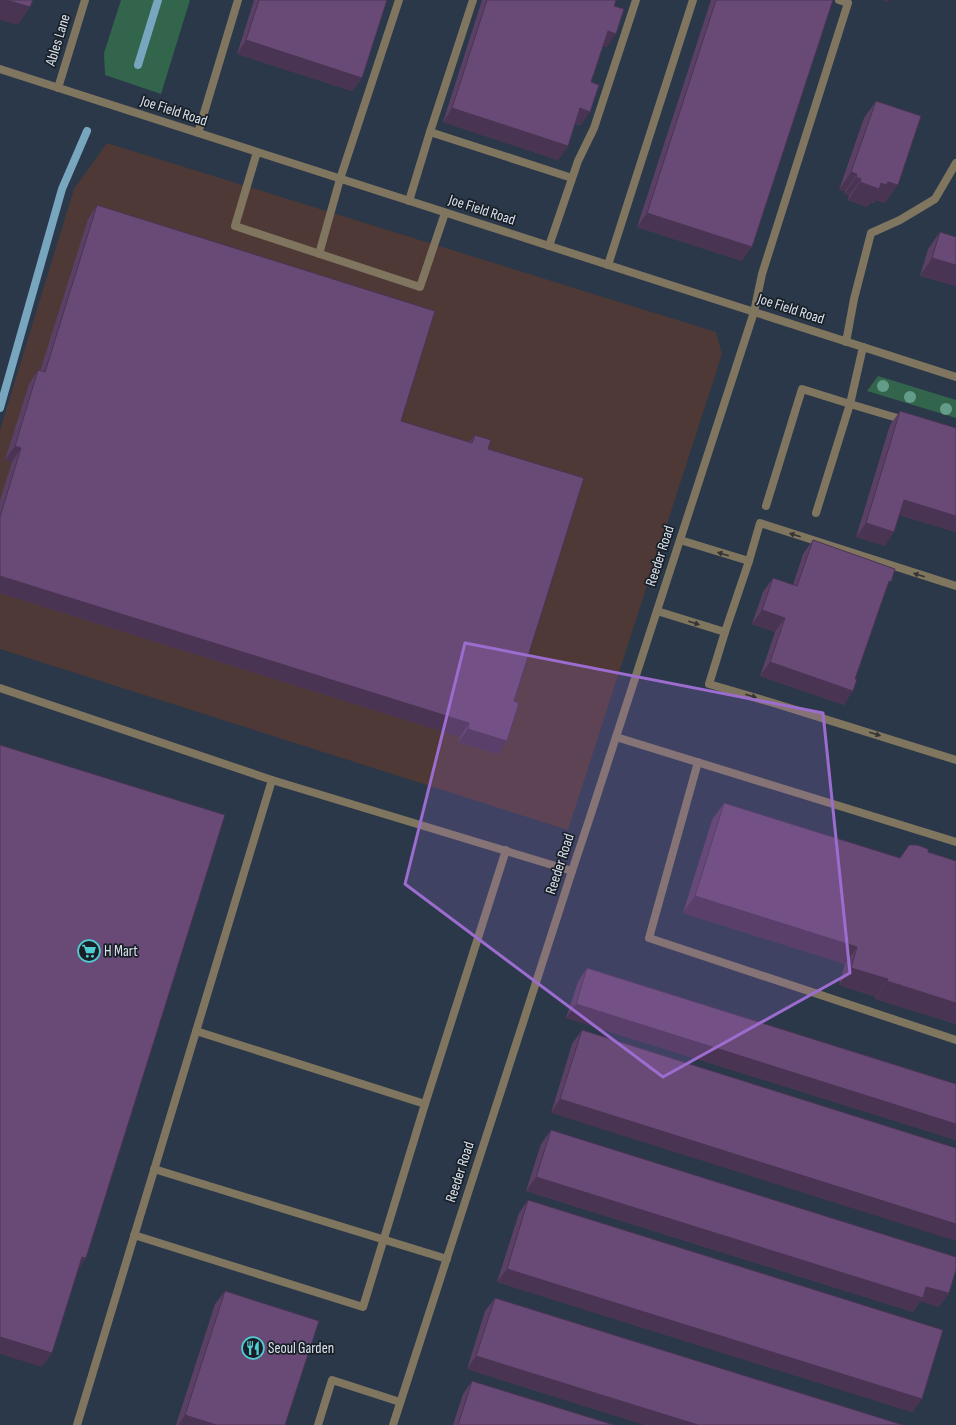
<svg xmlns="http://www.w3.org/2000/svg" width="956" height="1425" font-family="'Sofia Sans Condensed',sans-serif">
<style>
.industrial{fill:#4e3936}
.green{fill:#33654c}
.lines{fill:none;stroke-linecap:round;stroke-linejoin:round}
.stream{stroke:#79a6bf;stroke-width:8}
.service{stroke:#80755f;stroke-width:8}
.minor{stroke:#80755f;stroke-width:8}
.tree{fill:#649c8a}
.wall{fill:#5a4065}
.shaded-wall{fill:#4a3453}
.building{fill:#694a76;stroke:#4a3453}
.oneway{fill:#333435}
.marked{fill:#9c6ccf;fill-opacity:0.2;stroke:#9c6ccf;stroke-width:3;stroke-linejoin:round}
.labels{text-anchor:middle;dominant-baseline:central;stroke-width:3.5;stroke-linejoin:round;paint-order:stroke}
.street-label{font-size:15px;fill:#dae3ed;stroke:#191f27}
.poi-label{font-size:15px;fill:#dae3ed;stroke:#191f27;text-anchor:start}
</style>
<rect width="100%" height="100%" fill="#2a3849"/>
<path class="industrial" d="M107,143L716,332L722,354L568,830L0,649V430L74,189Z"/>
<g class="green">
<path d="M121,0H190L161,94L105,75L104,53Z"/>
<path d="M878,376L956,400V418L867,391Z"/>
</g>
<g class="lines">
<g class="stream">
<path d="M138,65L158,0"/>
<path d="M0,408L62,189L87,131"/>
</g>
<g class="service">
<path d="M473,0L430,132L572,178"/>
<path d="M198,133L238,0"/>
<path d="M257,152L235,226L420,287L445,213"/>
<path d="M409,201L430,132"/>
<path d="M549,246L578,161L594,128L636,0"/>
<path d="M319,254L340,179L399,0"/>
<path d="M608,265L693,0"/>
<path d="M754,312L762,274L848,3L839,0"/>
<path d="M846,342L854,299L871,233L900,220L935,199L956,163"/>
<path d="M863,347L850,404L904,420"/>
<path d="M766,506L802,389L850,404L816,513"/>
<path d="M680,540L749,561L760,523L956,586"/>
<path d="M657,611L725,632L709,684L780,705L956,760"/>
<path d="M725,632L749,561"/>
<path d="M0,688L272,780L572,871"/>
<path d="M616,737L956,842"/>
<path d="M698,762L649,938L956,1040"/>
<path d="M196,1031L425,1104"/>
<path d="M154,1169L447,1259"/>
<path d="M134,1235L363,1307L425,1104L506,850"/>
<path d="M77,1425L272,780"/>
<path d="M318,1425L332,1380L400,1402"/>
</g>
<g class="minor">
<path d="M0,69L956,377"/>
<path d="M58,88L85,0"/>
<path d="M393,1425L572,871L590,817L754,312"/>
</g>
</g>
<g class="tree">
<circle cx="883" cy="386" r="6"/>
<circle cx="910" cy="397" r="6"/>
<circle cx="946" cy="409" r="6"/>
</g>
<g class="wall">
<path d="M254,0H387L362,78L352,91L237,54Z"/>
<path d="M482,0H616L614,6L607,47L603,46L591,82L581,125L575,124L568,146L558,160L443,122Z"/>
<path d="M711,0H833L742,261L637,227Z"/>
<path d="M876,101L885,203L876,200L874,203L871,202L867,207L848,200L849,196L844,194L845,191L839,190L864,118Z"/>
<path d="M97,205L401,421L469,442L475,435L488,449L514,701L507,741L498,754L458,742L460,737L0,593V500L12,462L5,460L29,384L38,370L40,371L88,219Z"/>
<path d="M940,232L956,237V286L920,276L928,249Z"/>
<path d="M900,411L956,428V532L899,515L885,546L856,537L890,425Z"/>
<path d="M813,540L887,587L844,705L760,676L775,632L752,624L763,592L773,578L793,585L803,554Z"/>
<path d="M724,803L900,858L928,852L956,861V1024L875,999L876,997L839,985L845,964L683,913L712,820Z"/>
<path d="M587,968L956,1084V1140L566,1018L578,982Z"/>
<path d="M582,1030L956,1148L551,1113L572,1044Z"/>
<path d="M551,1130L949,1293L939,1307L920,1301L913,1312L526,1191L541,1144Z"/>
<path d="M528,1200L922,1399L912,1412L497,1282L519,1213Z"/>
<path d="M225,1291L285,1425H176L215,1304Z"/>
<path d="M495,1298L903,1425H645L467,1369L485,1311Z"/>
<path d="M472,1381L614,1425H453L463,1394Z"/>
</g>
<g class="shaded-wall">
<path d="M0,0H6L30,7L18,25L0,20Z"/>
<path d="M882,0H889L888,2Z"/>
<path d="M608,31L616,34L607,47L598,44Z"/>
<path d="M246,40L362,78L352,91L237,54Z"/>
<path d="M452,108L568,146L558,160L443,122Z"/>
<path d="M580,108L590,112L581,125L571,122Z"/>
<path d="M851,172L857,174L845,191L839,190Z"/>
<path d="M856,177L861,179L849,196L844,194Z"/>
<path d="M860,182L881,183L888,182L898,185L885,203L876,200L874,203L871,202L867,207L848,200Z"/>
<path d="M647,213L752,247L742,261L637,227Z"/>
<path d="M932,258L956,265V286L920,276Z"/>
<path d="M15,446L21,448L12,462L5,460Z"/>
<path d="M904,500L956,516V532L895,514Z"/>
<path d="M866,523L894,532L885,546L856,537Z"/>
<path d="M0,576L469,723L460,737L0,593Z"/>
<path d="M762,610L785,618L775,632L752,624Z"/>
<path d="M770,662L853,691L844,705L760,676Z"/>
<path d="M468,729L507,741L498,754L458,742Z"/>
<path d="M695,896L857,947L845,964L683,913Z"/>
<path d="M851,968L888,979L876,997L839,985Z"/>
<path d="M887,981L956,1003V1024L875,999Z"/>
<path d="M576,1004L956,1124V1140L566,1018Z"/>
<path d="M560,1099L956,1224V1241L551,1113Z"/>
<path d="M536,1177L926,1287L949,1293L939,1307L920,1301L913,1312L526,1191Z"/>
<path d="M82,1257L86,1258L77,1272Z"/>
<path d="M507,1269L922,1399L912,1412L497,1282Z"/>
<path d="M0,1337L52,1353L42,1367L0,1354Z"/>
<path d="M476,1356L698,1425H645L467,1369Z"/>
<path d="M185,1415L216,1425H178Z"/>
</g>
<g class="building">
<path d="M6,0H33L30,7Z"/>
<path d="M259,0H387L362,78L246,40Z"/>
<path d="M487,0H616L614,6L624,9L616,34L608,31L591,82L599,85L590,112L580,108L568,146L452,108Z"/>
<path d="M716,0H833L752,247L647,213Z"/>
<path d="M876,101L921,116L898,185L888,182L886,185L881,183L879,189L860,182L861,179L856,177L857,174L851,172Z"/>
<path d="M97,205L435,311L401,421L472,443L475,435L491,440L488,449L584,478L514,701L519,703L507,741L468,729L469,723L0,576V517L21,448L15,446L38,370L45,372Z"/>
<path d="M940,232L956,237V265L932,258Z"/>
<path d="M900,411L956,428V516L904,500L894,532L866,523Z"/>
<path d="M813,540L895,569L891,582L889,581L855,679H857L853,691L770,662L785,618L762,610L773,578L797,586Z"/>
<path d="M0,745L225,815L86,1258L82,1257L52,1353L0,1337Z"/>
<path d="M724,803L900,858L909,845H917L928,849V852L956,861V1003L887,981L888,979L851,968L857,947L695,896Z"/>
<path d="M587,968L956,1084V1124L576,1004Z"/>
<path d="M582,1030L956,1148V1224L560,1099Z"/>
<path d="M551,1130L956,1257V1270L949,1293L926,1287L923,1298L536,1177Z"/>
<path d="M528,1200L943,1330L922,1399L507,1269Z"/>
<path d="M225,1291L319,1321L285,1425H216L185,1415Z"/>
<path d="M495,1298L903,1425H698L476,1356Z"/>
<path d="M472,1381L614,1425H458Z"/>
</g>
<defs><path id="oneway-solid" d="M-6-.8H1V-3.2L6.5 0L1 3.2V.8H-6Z"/></defs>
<g class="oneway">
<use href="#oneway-solid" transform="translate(795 535) rotate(-162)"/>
<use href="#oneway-solid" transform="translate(723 554) rotate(-163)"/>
<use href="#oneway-solid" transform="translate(919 575) rotate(-163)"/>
<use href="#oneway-solid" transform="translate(694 623) rotate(17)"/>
<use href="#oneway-solid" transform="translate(751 696) rotate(16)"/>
<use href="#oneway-solid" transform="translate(875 734) rotate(17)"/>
</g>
<path class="marked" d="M465,643L823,713L850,973L663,1077L405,884Z"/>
<defs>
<g id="supermarket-ring" transform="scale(1.15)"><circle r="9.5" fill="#191f27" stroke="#51ccd3" stroke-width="1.5"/><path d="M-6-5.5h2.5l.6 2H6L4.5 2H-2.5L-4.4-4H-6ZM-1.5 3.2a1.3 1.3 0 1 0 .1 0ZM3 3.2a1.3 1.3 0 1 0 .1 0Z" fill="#51ccd3"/></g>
<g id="restaurant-ring" transform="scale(1.15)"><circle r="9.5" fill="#191f27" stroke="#51ccd3" stroke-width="1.5"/><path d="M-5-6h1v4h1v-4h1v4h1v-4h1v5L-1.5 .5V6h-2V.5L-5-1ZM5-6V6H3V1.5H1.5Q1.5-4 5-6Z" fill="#51ccd3"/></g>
</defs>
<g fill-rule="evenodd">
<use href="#supermarket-ring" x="89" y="951"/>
<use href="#restaurant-ring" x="253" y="1348"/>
</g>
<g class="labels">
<g class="street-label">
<text transform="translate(58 40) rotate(-73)">Ables Lane</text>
<text transform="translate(174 111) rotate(18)">Joe Field Road</text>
<text transform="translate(482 210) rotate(18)">Joe Field Road</text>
<text transform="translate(791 309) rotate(18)">Joe Field Road</text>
<text transform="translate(660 556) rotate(-72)">Reeder Road</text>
<text transform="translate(560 864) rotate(-72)">Reeder Road</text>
<text transform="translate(460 1172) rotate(-72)">Reeder Road</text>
</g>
<g class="poi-label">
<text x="104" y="951">H Mart</text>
<text x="268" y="1348">Seoul Garden</text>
</g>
</g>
</svg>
